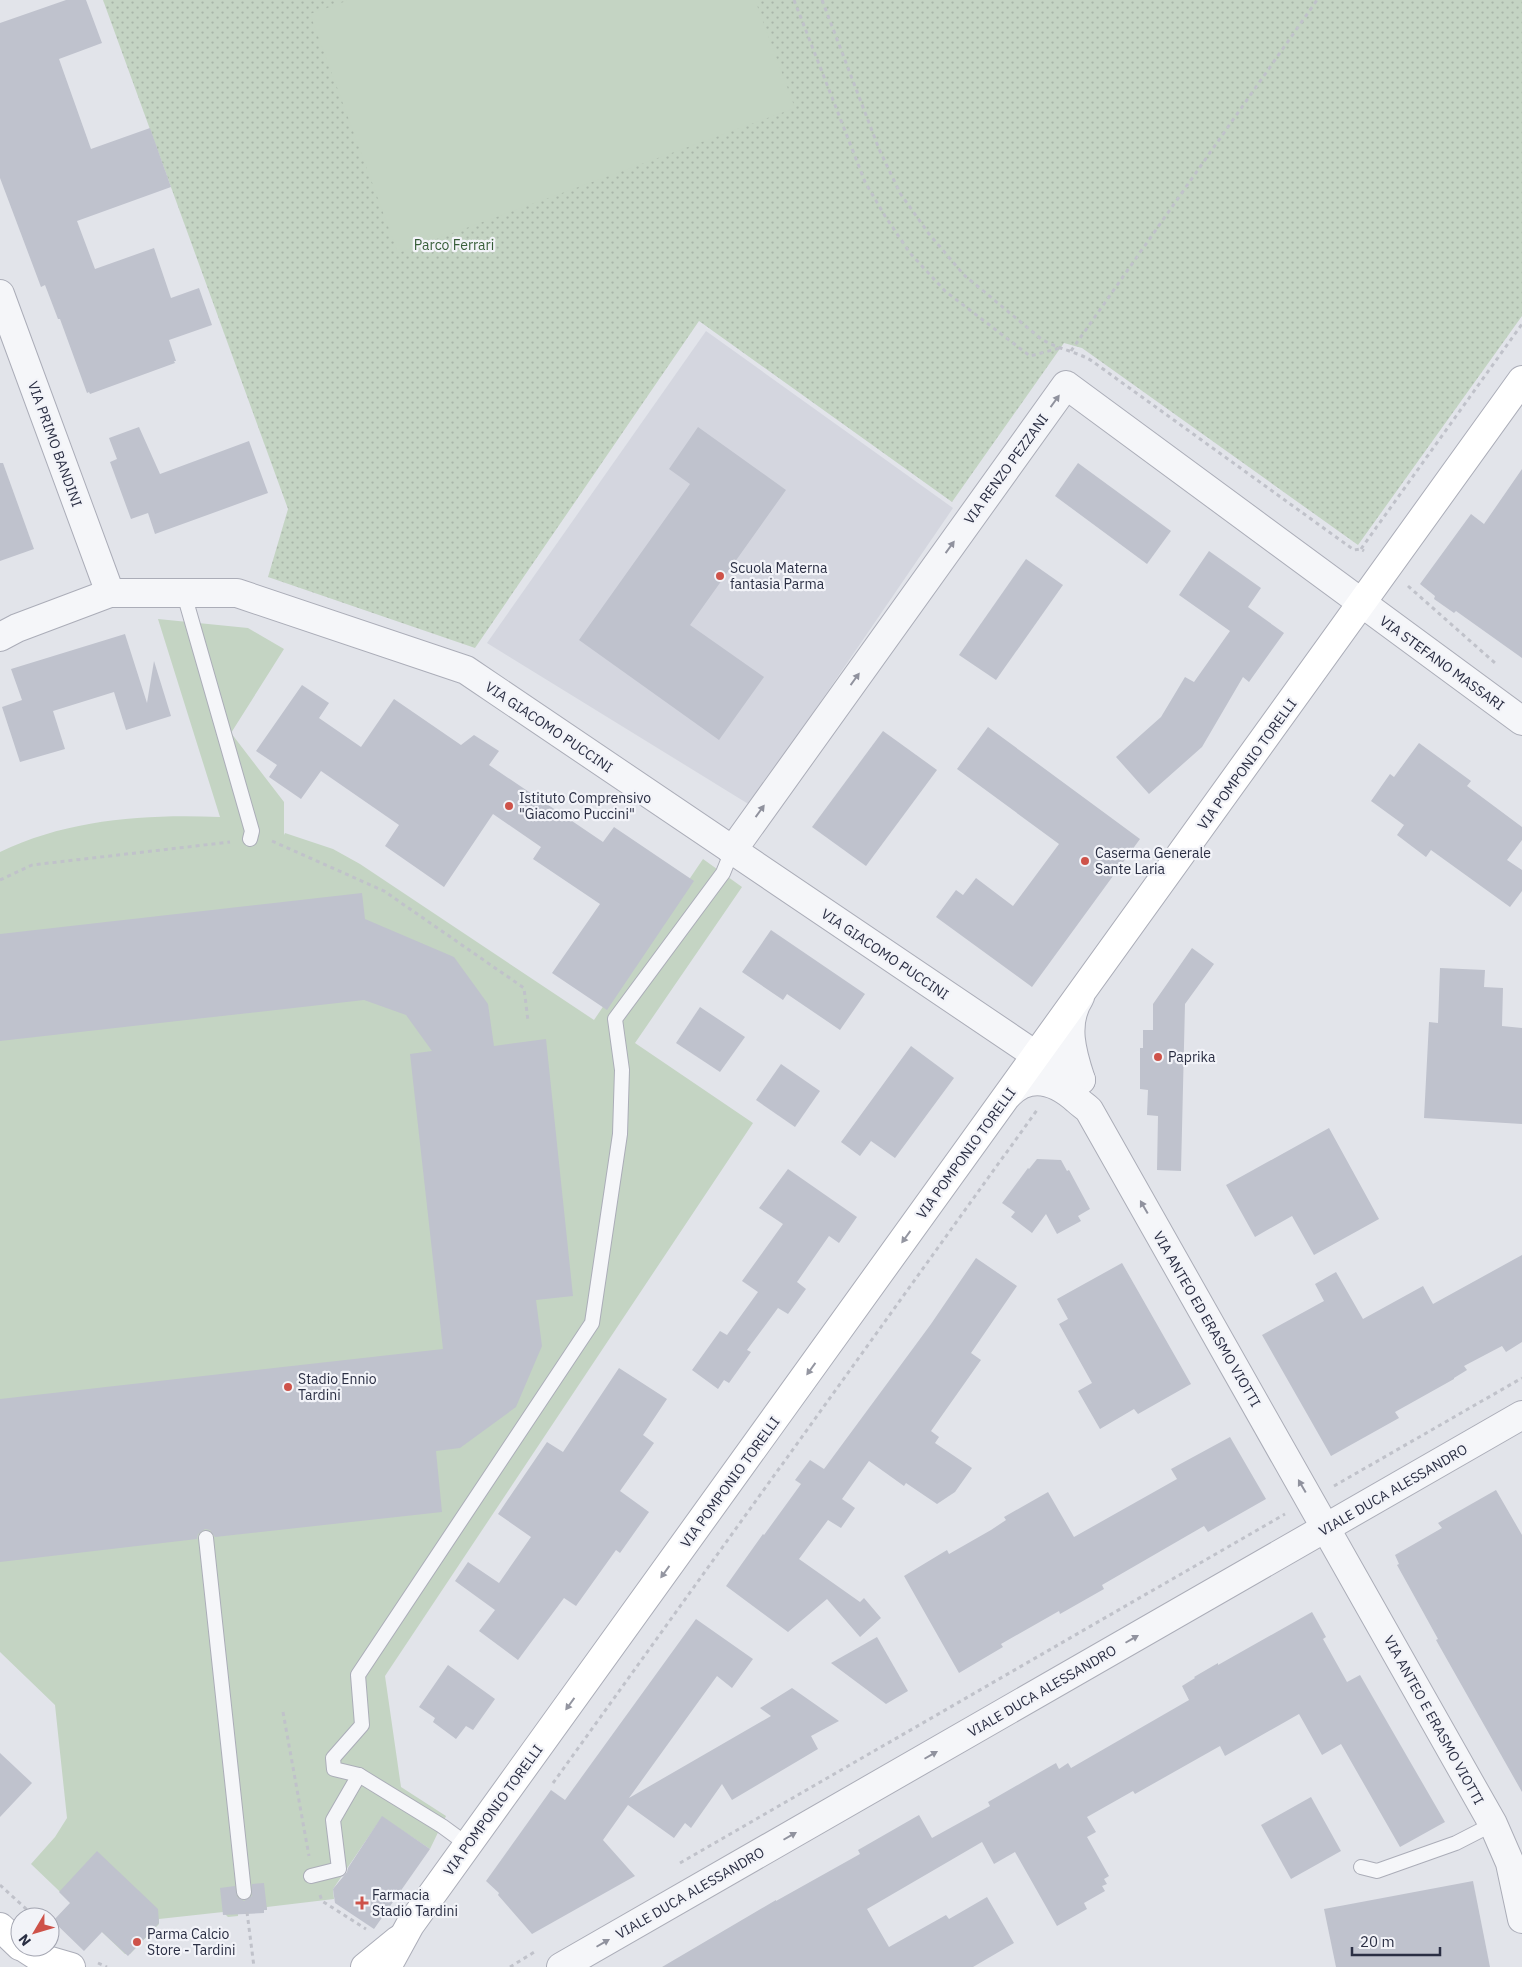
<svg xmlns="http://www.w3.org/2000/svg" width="1522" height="1967" font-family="'IBM Plex Sans',sans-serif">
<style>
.built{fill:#d4d6df}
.grass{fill:url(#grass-dots)}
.pitch{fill:#c4d4c3}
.building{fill:#bfc2cd}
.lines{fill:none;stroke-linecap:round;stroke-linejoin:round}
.lane-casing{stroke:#abadb8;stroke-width:16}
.street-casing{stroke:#abadb8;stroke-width:30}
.secondary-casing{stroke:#abadb8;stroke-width:30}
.path{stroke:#c0c2ca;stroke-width:3;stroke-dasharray:4 4;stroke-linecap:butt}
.lane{stroke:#f5f6f9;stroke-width:14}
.street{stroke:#f5f6f9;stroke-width:28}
.secondary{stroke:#fff;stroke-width:28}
.oneway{fill:#90929e}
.oneway2{fill:#9496a1}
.poi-dot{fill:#ce5249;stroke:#f2f3f8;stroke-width:2}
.labels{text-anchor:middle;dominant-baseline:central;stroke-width:4.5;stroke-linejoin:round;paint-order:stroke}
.park-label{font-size:14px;fill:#385e39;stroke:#f2f3f8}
.street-label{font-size:14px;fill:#2a2e43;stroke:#f2f3f8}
.poi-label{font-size:14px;fill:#2a2e43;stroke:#f2f3f8;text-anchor:start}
</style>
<defs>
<pattern id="grass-dots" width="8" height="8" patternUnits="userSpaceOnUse" patternTransform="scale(1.25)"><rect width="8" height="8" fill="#c4d4c3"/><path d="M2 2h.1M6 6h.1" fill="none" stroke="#a9b6a9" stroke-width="1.8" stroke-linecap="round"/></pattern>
</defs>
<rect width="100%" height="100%" fill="#e2e4ea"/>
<path class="built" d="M706,331L953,508L750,805L487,643Z"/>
<path class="grass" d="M103,0H1522V316L1358,545L1082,348L1064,343L952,502L699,321L475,648L268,577L288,509Z"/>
<g class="pitch">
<path d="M349,0H755L795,108L398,253L310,14Z"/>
<path d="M158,619L248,628L284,649L231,733L284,802V835L285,833L333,849L360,864L594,1020L703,859L742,887L635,1043L753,1123L385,1676L401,1787L446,1816L430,1849L382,1817L333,1889L334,1899L267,1907V1910H264V1913H256L255,1911L238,1913V1916L228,1917L223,1912L159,1919V1924L130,1954H125L31,1864L55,1837L67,1818L55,1705L0,1652V852C69,819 145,814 220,817Z"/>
</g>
<g class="building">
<path d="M66,0H86L102,43L59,59L91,149L150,128L171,187L77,221L95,269L154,248L171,298L199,288L212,325L169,340L176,361H174L175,363L90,394L89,392L87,393L60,319H58L45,285L41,287L0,178V23Z"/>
<path d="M139,427L160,474L249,441L268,493L155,534L148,513L131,519L110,462L117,459L109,438Z"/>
<path d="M698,427L786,490L690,625L764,677L719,740L579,640L690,484L669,469Z"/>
<path d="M0,463H3L34,549L0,561Z"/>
<path d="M1078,463L1171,531L1147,564L1055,496Z"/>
<path d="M1522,469V658L1456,611L1454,613L1434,599L1435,596L1420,584L1471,514L1484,524Z"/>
<path d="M1209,551L1261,588L1248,607L1284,633L1249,682L1243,677L1202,747L1149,794L1116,757L1161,717L1185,677L1194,682L1230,631L1179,595Z"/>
<path d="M1026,559L1063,585L996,680L959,655Z"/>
<path d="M125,634L147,703L154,661L171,716L126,730L114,692L53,711L65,749L20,762L2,707L22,700L11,669Z"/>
<path d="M302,685L329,703L319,718L361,747L394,699L461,745L474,735L499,751L489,765L603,842L614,827L694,881L607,1010L552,973L600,904L533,859L541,847L493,814L444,887L385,846L399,825L321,771L301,799L269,777L277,765L256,751Z"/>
<path d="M988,727L1140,839L1032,987L936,917L956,890L963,895L976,878L1013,906L1059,844L957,769Z"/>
<path d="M883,731L937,770L866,866L812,827Z"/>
<path d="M1419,743L1471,781L1467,786L1522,827V840L1507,860L1522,870V891L1510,907L1431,850L1426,857L1397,835L1404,825L1371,801L1390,774L1394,777Z"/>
<path d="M362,893L365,919L454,957L488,1004L494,1046L546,1039L573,1296L536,1300L542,1346L516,1407L460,1448L436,1451L442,1512L215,1537L210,1530L205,1529L198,1534L197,1539L0,1562V1399L443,1349L410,1054L432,1051L406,1015L364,1000L0,1041V934Z"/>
<path d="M771,930L865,994L840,1030L787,994L783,1000L742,972Z"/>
<path d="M1192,948L1214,964L1185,1004L1181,1171L1157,1170L1158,1116L1147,1115L1148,1090L1140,1089V1048H1143V1030H1153V1004Z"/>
<path d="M1440,968L1485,970L1484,987L1503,988L1502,1026L1522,1028V1124L1424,1118L1429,1022L1438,1023Z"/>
<path d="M700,1007L745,1037L720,1072L676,1043Z"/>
<path d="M911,1046L954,1078L895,1158L871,1141L860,1156L841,1142Z"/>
<path d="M781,1064L820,1091L795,1127L756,1100Z"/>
<path d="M1329,1128L1379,1219L1314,1255L1292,1216L1255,1237L1226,1185Z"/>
<path d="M1037,1159L1061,1160L1067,1171L1069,1170L1090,1209L1078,1216L1081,1221L1057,1234L1046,1214L1032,1233L1011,1217L1015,1212L1002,1203L1028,1168L1029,1169Z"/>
<path d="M788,1169L857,1217L839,1243L829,1236L797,1282L806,1289L788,1314L778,1308L747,1350L751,1352L729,1383L724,1380L718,1389L692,1370L720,1331L727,1335L758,1292L742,1281L783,1224L759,1208Z"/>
<path d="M1522,1255V1342L1506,1352L1502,1346L1464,1366L1467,1370L1454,1378V1379L1395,1412L1399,1418L1331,1456L1262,1335L1324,1301L1315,1284L1336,1272L1363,1319L1423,1286L1433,1304Z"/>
<path d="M976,1258L1017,1286L971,1353L981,1360L931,1431L939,1437L935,1443L972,1468L955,1492L937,1504L906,1483L904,1486L869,1461L842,1499L855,1508L841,1528L828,1520L799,1559L860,1602L864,1598L881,1618L860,1637L827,1599L788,1632L726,1586L763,1534L764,1535L801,1484L795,1480L810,1460L824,1469L931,1324Z"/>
<path d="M1122,1263L1191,1384L1138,1414L1134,1409L1100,1429L1078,1391L1092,1383L1059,1324L1068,1319L1057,1299Z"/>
<path d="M619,1368L667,1399L643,1435L654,1443L620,1491L649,1512L620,1553L616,1550L576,1606L564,1598L518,1660L479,1631L495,1610L455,1581L468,1562L499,1583L531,1537L498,1514L547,1442L563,1452Z"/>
<path d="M1230,1437L1266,1499L1208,1532L1204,1526L1102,1585L1104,1589L1060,1614L1059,1611L1001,1644L1003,1647L959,1673L904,1576L947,1550L949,1554L991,1530L1006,1520L1004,1517L1048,1492L1074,1537L1177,1479L1171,1469Z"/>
<path d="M1496,1490L1522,1535V1792L1436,1640L1438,1639L1397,1565L1399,1564L1395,1555L1442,1528L1438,1523Z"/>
<path d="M1312,1612L1326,1637L1323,1639L1347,1682L1360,1675L1445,1822L1400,1847L1341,1744L1322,1755L1299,1714L1225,1756L1220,1746L1135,1794L1133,1791L1087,1817L1096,1832L1087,1837L1109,1876L1104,1879L1107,1884L1102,1886L1105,1891L1084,1903L1087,1909L1057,1926L1015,1852L994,1864L982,1842L867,1909L889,1947L946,1915L949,1919L987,1897L1014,1943L973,1967H662L776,1900V1901L860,1854L858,1850L919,1815L932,1838L990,1806L988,1802L1056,1763L1059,1769L1068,1763L1071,1768L1189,1700L1182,1686L1195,1678L1194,1677L1218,1663V1665Z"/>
<path d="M696,1619L753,1659L732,1688L717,1676L629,1798L771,1716L760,1708L792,1688L839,1721L811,1736L818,1749L732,1800L722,1784L691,1828L685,1823L674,1838L628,1805L603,1840L635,1876L532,1934L498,1895L499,1893L486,1881L551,1790L565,1800Z"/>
<path d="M877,1637L908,1691L886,1704L831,1663Z"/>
<path d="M448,1665L495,1699L473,1730L466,1726L456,1739L433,1722L435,1718L419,1707Z"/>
<path d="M0,1753L32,1783L0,1817Z"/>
<path d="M1311,1797L1341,1851L1291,1879L1261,1825Z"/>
<path d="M382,1816L430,1849L374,1929L335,1903L333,1889L347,1872L348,1868Z"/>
<path d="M97,1851L158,1909L159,1923L128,1956L102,1932L84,1951L53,1921L70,1903L59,1892Z"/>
<path d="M1473,1881L1490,1967H1336L1324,1909Z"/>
<path d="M264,1883L267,1910H264V1913L223,1915L220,1888L235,1886L237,1897L244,1901L252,1896V1884Z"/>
</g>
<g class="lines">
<g class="lane-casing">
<g id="lane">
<path d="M184,594L252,831L250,839"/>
<path d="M206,1538L244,1892"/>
<path d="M468,1845L442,1826L359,1775L334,1769L333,1758L362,1725L358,1675L592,1323L620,1134L622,1070L615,1019L723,873L732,851"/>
<path d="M1361,1867L1377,1871L1456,1843L1493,1824"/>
<path d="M311,1876L339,1869L333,1820L359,1775"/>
</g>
</g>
<g class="street-casing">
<g id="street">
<path d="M0,294L110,593"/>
<path d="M0,637L17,628L110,593H237L466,670L1037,1056L1044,1060L1064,1063L1081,1080"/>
<path d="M732,851L1066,385L1522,721"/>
<path d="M1080,997C1063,1023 1072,1053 1081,1080"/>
<path d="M1009,1094C1031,1071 1057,1082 1077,1100C1081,1104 1085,1106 1089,1110L1493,1824L1510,1863L1522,1919"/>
<path d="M561,1967L1522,1415"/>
</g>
</g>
<g class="secondary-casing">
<g id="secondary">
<path d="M0,1927L20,1946"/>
<path d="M23,1947L40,1958L71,1967"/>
<path d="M365,1967L398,1940"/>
<path d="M387,1967L410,1925L1522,380"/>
</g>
</g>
<g class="path">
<path d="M794,0L865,182L885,216L910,253L945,291L1030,356L1060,348"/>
<path d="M822,0L879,149L900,193L929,234L964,275L1040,338C1056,349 1076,351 1092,361L1354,550L1361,549L1364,551"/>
<path d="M1071,351L1317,0"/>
<path d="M1361,549L1522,324"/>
<path d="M1408,586L1495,663"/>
<path d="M272,841L384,891L524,988L528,1021"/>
<path d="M0,880L32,865L230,842"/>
<path d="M1334,1486L1522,1378"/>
<path d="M283,1712L309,1856"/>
<path d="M553,1783L1037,1110"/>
<path d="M680,1863L1285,1514"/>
<path d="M0,1885L35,1917"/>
<path d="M320,1895L322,1901L366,1929"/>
<path d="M247,1912L254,1967"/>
<path d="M98,1963L107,1967"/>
<path d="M510,1967L536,1951"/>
</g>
<use href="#lane" class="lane"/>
<use href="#street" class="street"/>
<use href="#secondary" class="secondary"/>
</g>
<defs><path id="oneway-solid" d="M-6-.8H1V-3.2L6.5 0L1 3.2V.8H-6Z" transform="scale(1.25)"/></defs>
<g class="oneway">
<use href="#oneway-solid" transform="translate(1055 401) rotate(-54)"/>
<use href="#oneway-solid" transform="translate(950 547) rotate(-54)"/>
<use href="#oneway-solid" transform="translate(855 679) rotate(-54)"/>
<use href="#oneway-solid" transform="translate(760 811) rotate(-54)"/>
<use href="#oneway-solid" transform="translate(1144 1207) rotate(-120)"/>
<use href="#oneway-solid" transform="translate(1302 1486) rotate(-120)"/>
<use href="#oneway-solid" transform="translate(1132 1639) rotate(-30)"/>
<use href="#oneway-solid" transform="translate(931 1755) rotate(-30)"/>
<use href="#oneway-solid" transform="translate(790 1836) rotate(-30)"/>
<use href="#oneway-solid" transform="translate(603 1943) rotate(-30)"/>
</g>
<g class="oneway2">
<use href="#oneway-solid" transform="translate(906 1237) rotate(126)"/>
<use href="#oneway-solid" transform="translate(811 1369) rotate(126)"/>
<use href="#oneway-solid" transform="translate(665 1572) rotate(126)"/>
<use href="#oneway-solid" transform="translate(570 1704) rotate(126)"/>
</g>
<g class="poi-dot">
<circle cx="720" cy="576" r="5"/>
<circle cx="509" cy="806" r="5"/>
<circle cx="1085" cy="861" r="5"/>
<circle cx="1158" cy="1057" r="5"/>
<circle cx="288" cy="1387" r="5"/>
<path d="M359.5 1895.5h5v5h5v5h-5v5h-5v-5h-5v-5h5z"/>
<circle cx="137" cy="1942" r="5"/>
</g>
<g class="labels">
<g class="park-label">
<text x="454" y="245">Parco Ferrari</text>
</g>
<g class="street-label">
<text transform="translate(55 444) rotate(70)">VIA PRIMO BANDINI</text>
<text transform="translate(1006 469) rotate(-54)">VIA RENZO PEZZANI</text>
<text transform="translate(1442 663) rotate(36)">VIA STEFANO MASSARI</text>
<text transform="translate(549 727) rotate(34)">VIA GIACOMO PUCCINI</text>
<text transform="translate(1247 764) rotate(-54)">VIA POMPONIO TORELLI</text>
<text transform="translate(885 954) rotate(34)">VIA GIACOMO PUCCINI</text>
<text transform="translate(966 1153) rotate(-54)">VIA POMPONIO TORELLI</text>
<text transform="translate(1207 1319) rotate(60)">VIA ANTEO ED ERASMO VIOTTI</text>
<text transform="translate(730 1482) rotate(-54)">VIA POMPONIO TORELLI</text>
<text transform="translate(1393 1490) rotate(-30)">VIALE DUCA ALESSANDRO</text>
<text transform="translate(1042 1691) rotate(-30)">VIALE DUCA ALESSANDRO</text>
<text transform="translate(1434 1720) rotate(61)">VIA ANTEO E ERASMO VIOTTI</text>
<text transform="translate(493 1810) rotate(-54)">VIA POMPONIO TORELLI</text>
<text transform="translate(690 1893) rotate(-30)">VIALE DUCA ALESSANDRO</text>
</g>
<g class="poi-label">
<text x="730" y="568">Scuola Materna<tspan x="730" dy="16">fantasia Parma</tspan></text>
<text x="519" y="798">Istituto Comprensivo<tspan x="519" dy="16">"Giacomo Puccini"</tspan></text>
<text x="1095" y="853">Caserma Generale<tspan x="1095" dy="16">Sante Laria</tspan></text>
<text x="1168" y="1057">Paprika</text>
<text x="298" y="1379">Stadio Ennio<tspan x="298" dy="16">Tardini</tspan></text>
<text x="372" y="1895">Farmacia<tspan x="372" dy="16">Stadio Tardini</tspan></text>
<text x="147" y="1934">Parma Calcio<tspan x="147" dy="16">Store - Tardini</tspan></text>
</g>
</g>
<g transform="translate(35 1932) rotate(232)"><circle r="24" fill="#f2f3f8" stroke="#a2a4b0"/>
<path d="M0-4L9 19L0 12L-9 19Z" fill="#ce5249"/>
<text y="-8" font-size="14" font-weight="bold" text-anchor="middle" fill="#2a2e43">N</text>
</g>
<path d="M1352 1947v8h88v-8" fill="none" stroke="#2a2e43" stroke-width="2.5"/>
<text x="1360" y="1947" font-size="15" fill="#2a2e43" stroke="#f2f3f8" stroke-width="4" paint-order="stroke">20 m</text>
</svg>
